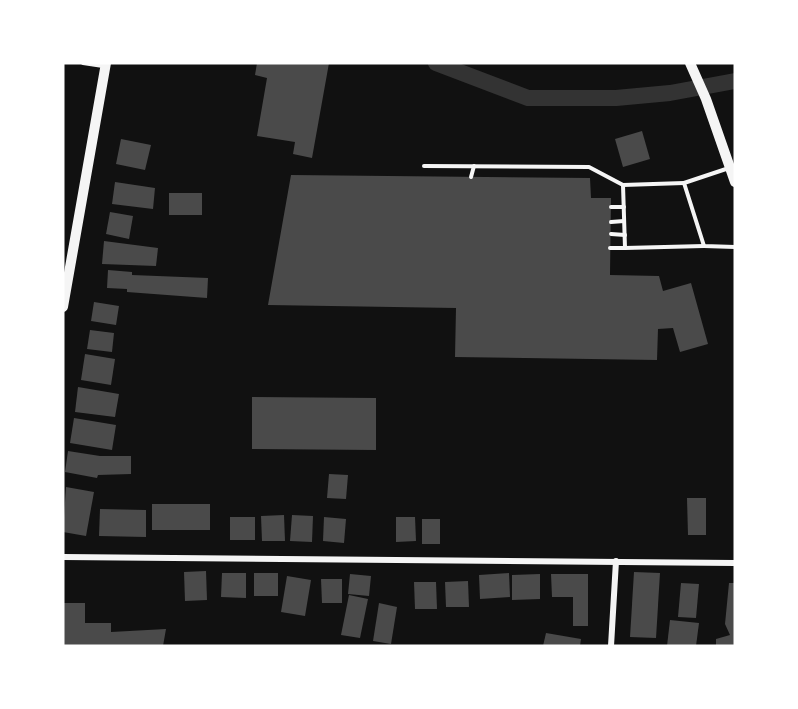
<svg xmlns="http://www.w3.org/2000/svg" width="798" height="709" font-family="'Fira Sans Condensed',sans-serif">
<style>
.lines{fill:none;stroke-linecap:round;stroke-linejoin:round}
.canal{stroke:#333;stroke-width:16}
.building{fill:#4a4a4a}
.service{stroke:#f5f5f5;stroke-width:4}
.minor{stroke:#f5f5f5;stroke-width:6}
.secondary{stroke:#f5f5f5;stroke-width:10}
</style>
<rect width="100%" height="100%" fill="#111"/>
<g class="lines">
<path class="canal" d="M436,63L528,98H616L670,93L735,81"/>
</g>
<g class="building">
<path d="M257,63H329L312,158L293,154L295,142L257,136L267,78L255,75Z"/>
<path d="M642,131L650,159L623,167L615,139Z"/>
<path d="M121,139L151,145L145,170L116,164Z"/>
<path d="M291,175L590,178L591,198H611L610,275L659,276L663,291L691,283L708,344L680,352L673,328L658,329L657,360L455,357L456,308L268,305Z"/>
<path d="M115,182L155,188L153,209L112,204Z"/>
<rect x="169" y="193" width="33" height="22"/>
<path d="M110,212L133,216L129,239L106,234Z"/>
<path d="M104,241L158,248L156,266L102,264Z"/>
<path d="M108,270L132,272V275L208,278L207,298L127,292V289L107,288Z"/>
<path d="M94,302L119,306L116,325L91,321Z"/>
<path d="M90,330L114,333L112,352L87,349Z"/>
<path d="M85,354L115,359L111,385L81,380Z"/>
<path d="M78,387L119,394L115,417L75,412Z"/>
<path d="M252,397L376,398V450L252,449Z"/>
<path d="M74,418L116,425L112,450L70,443Z"/>
<path d="M68,451L100,456H131V474L98,475L97,478L65,472Z"/>
<path d="M329,474L348,475L346,499L327,498Z"/>
<path d="M66,487L94,492L86,536L63,532Z"/>
<path d="M687,498H706V535H688Z"/>
<rect x="152" y="504" width="58" height="26"/>
<path d="M100,509L146,510V537L99,536Z"/>
<path d="M284,515L285,541H262L261,516Z"/>
<path d="M292,515L313,516L312,542L290,541Z"/>
<rect x="230" y="517" width="25" height="23"/>
<path d="M324,517L346,519L344,543L323,541Z"/>
<path d="M396,517H415L416,541L396,542Z"/>
<rect x="422" y="519" width="18" height="25"/>
<path d="M206,571L207,600L185,601L184,572Z"/>
<path d="M634,572L660,573L656,638L630,637Z"/>
<path d="M222,573H246V598L221,597Z"/>
<rect x="254" y="573" width="24" height="23"/>
<path d="M509,573L510,597L480,599L479,575Z"/>
<path d="M350,574L371,576L369,596L348,594Z"/>
<path d="M540,574V599L512,600V575Z"/>
<path d="M551,574H588V626H573V597H552Z"/>
<path d="M287,576L311,580L305,616L281,612Z"/>
<path d="M321,579H342V603H322Z"/>
<path d="M468,581L469,607H446L445,582Z"/>
<path d="M414,582H436L437,609H415Z"/>
<path d="M681,583L699,584L696,618L678,617Z"/>
<path d="M729,583H735V646H716V639L730,635L725,624Z"/>
<path d="M349,595L368,599L360,638L341,635Z"/>
<path d="M63,603H85V623H111V632L166,629L163,646H63Z"/>
<path d="M379,603L397,607L391,644L373,641Z"/>
<path d="M670,620L699,623L696,646H667Z"/>
<path d="M546,633L581,639L580,646H543Z"/>
</g>
<g class="lines">
<g class="service">
<path d="M83,63L103,66"/>
<path d="M424,166L589,167L623,185L684,183"/>
<path d="M729,168L684,183L704,246L735,247"/>
<path d="M471,177L474,166"/>
<path d="M623,185L625,248L704,246"/>
<path d="M611,207H624"/>
<path d="M611,222L624,221"/>
<path d="M611,234L625,235"/>
<path d="M610,248H625"/>
</g>
<g class="minor">
<path d="M63,557L735,563"/>
<path d="M611,646L616,561"/>
</g>
<g class="secondary">
<path d="M690,63L706,99L735,182"/>
<path d="M63,307L106,63"/>
</g>
</g>
<rect width="798" height="709" fill="none" stroke="#ffffff" stroke-width="129"/>
</svg>
